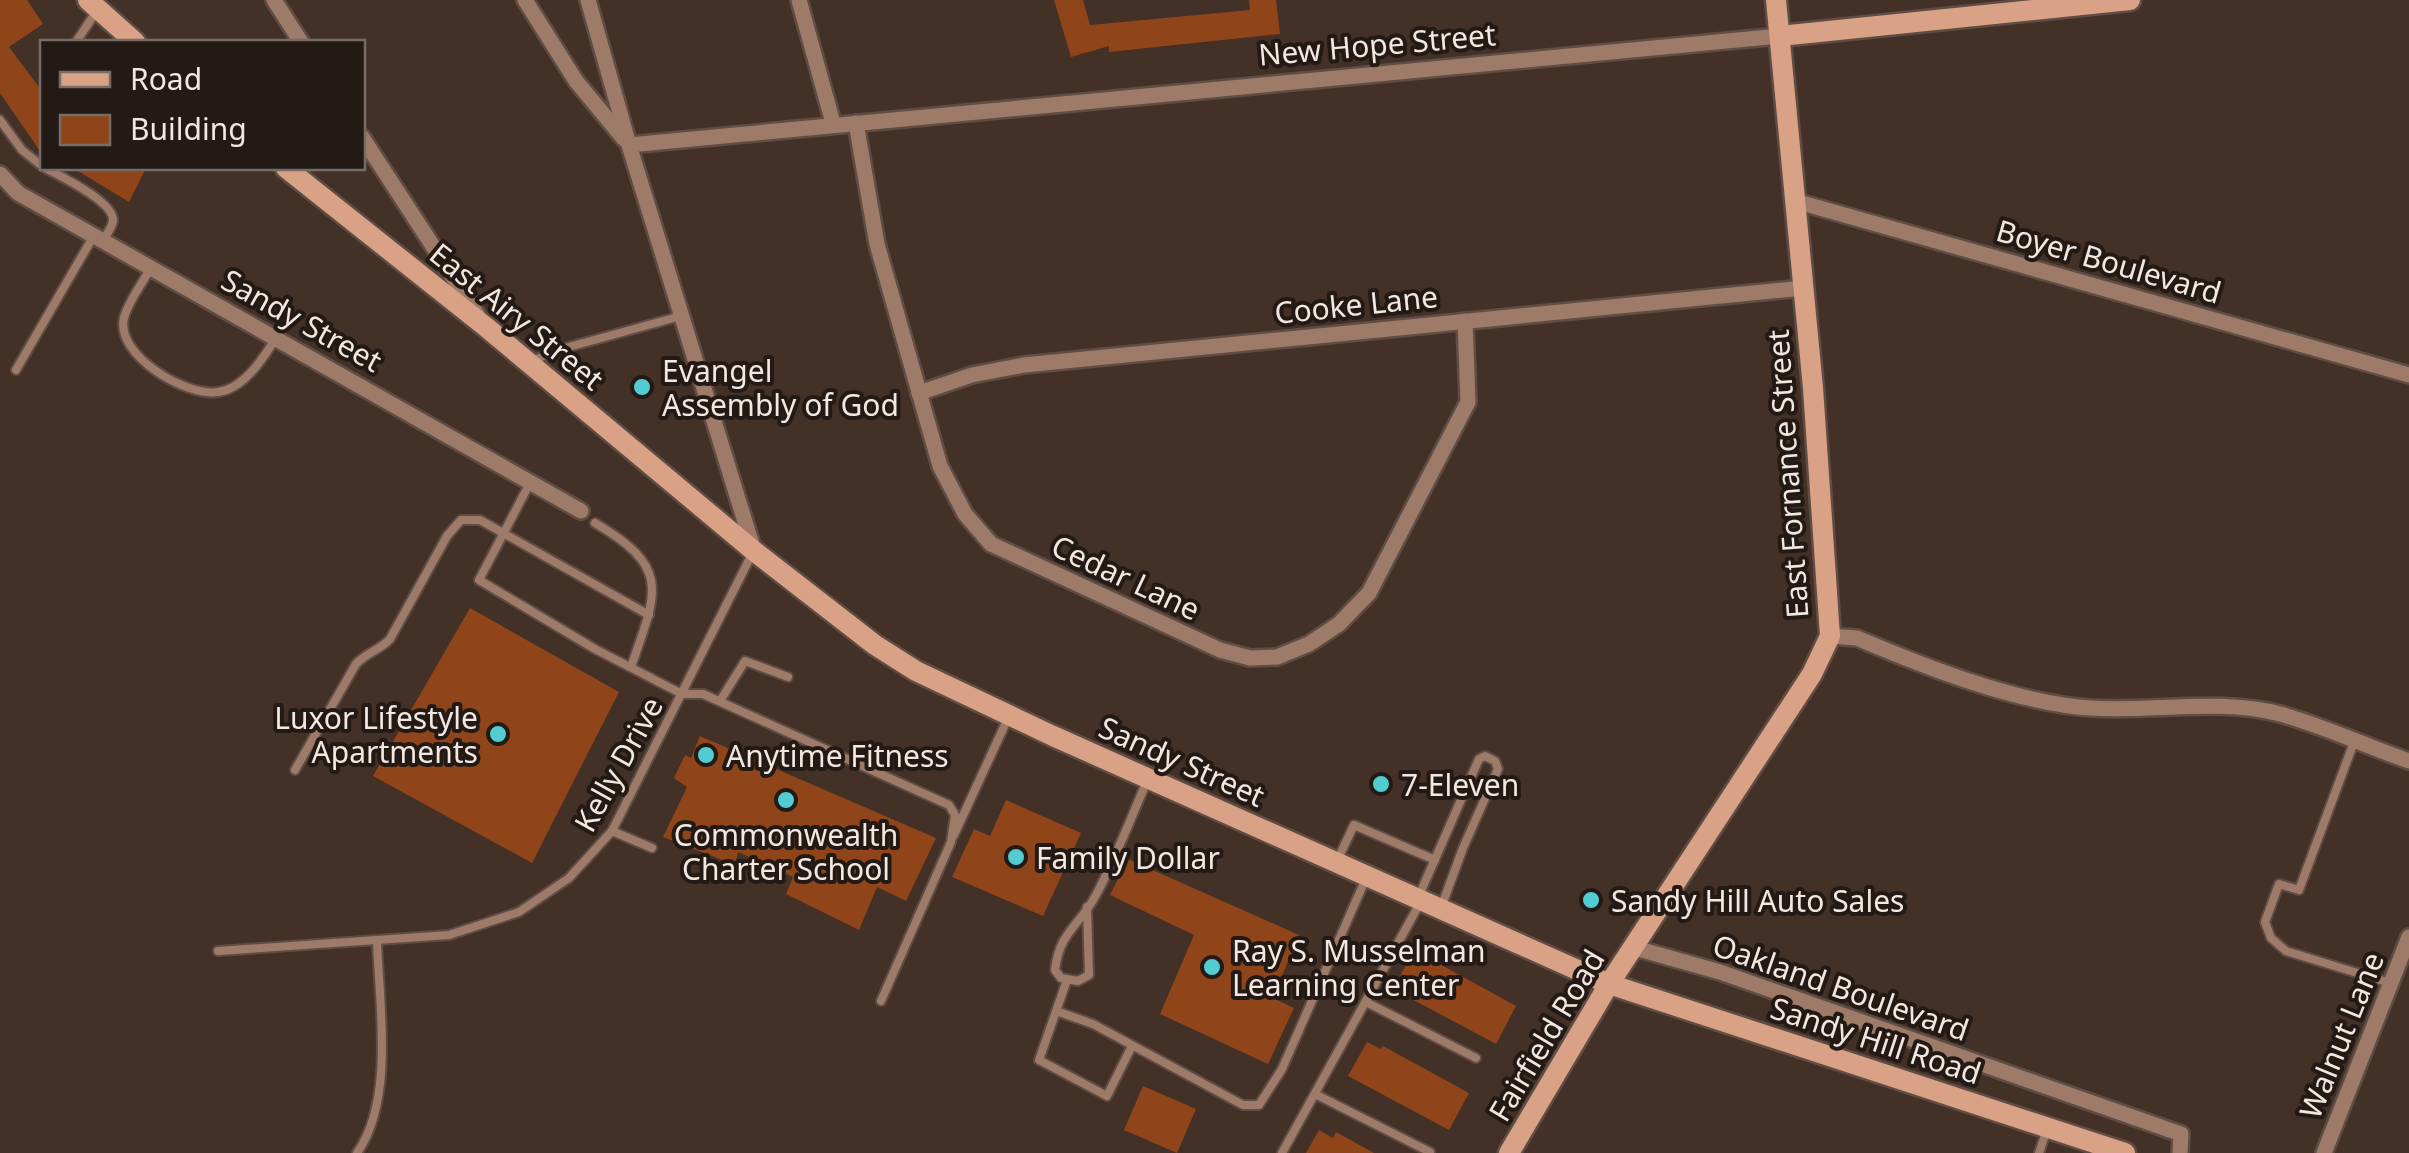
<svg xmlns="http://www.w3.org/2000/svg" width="2409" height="1153" font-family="'Noto Sans',sans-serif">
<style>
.building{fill:#8f4519}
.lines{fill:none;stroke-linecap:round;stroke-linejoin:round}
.lane-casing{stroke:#5f4d44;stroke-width:12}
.street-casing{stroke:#5f4d44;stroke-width:20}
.secondary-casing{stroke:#5f4d44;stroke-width:25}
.lane{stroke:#9e7a69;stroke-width:8}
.street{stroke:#9e7a69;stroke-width:15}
.secondary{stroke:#d9a185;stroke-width:20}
.poi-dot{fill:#52ccd0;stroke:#231a16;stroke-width:4}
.labels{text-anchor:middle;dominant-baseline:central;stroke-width:8;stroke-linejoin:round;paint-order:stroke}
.street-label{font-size:30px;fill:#f4e7e1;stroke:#231a16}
.poi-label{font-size:30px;fill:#f4e7e1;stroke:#231a16;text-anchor:start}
</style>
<rect width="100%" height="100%" fill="#433026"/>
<g class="building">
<path d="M0,0H27L43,24L9,47L42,91V154L0,93Z"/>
<path d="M1054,0H1083L1090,25L1250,10L1249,0H1276L1280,34L1109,52V46L1071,57Z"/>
<path d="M73,168H146L129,202Z"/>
<path d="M470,608L619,692L532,863L373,776Z"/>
<path d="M700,736L936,838L906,901L877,887L859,930L786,894L793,877L738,852L735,865L663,837L687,787L674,778L685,755L691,758Z"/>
<path d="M1006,800L1081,833L1043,916L952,877L974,829L990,836Z"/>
<path d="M1128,859L1299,935L1273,998L1294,1008L1268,1064L1160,1014L1194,935L1110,895Z"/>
<path d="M1414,950L1516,1006L1496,1044L1393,989Z"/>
<path d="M1367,1042L1381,1049L1383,1046L1469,1093L1449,1130L1348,1076Z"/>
<path d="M1143,1086L1196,1109L1177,1153L1124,1130Z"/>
<path d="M1319,1130L1333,1138L1336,1132L1374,1153H1306Z"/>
</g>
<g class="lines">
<g class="lane-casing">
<g id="lane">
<path d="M76,42L98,9"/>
<path d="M0,120L22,150L42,166"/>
<path d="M45,168C60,176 115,202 113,221C112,227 106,236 102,242"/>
<path d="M150,269C142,284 128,302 124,318C115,355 186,397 218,392C243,389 262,360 274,341"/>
<path d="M533,361L554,351L681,316"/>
<path d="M16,370L93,237"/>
<path d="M531,481L479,580L595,649L682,694H703L949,805L955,815L951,842L881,1001"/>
<path d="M595,523C672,568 657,592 631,667"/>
<path d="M720,701L745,661L788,677"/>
<path d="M2354,742L2299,890L2279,884L2265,922L2271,938L2286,951L2390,983"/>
<path d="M295,770L356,664C367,652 380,650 390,639L447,536L461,520H480L649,615"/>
<path d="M612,831L652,848"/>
<path d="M954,835L1009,716"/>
<path d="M1338,859L1354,825L1435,860"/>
<path d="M1418,898L1479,759L1485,756L1495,761L1498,769L1463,848L1442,905"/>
<path d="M1087,907L1089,975L1078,981L1061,978L1055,970C1059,932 1081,924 1096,895C1116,858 1131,817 1148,779"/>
<path d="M218,951L449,935L519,912L569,878L612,831L752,554"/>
<path d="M1067,980L1039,1060L1107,1096L1132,1046"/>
<path d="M1366,1002L1476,1058"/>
<path d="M1056,1011L1093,1024L1243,1105H1259L1282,1069L1367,876"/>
<path d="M1315,1094L1430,1152"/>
<path d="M357,1153C395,1099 379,1004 377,941"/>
<path d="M1282,1153L1420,903"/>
<path d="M2039,1153L2046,1132"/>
</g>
</g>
<g class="street-casing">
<g id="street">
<path d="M274,0L301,42"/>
<path d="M525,0L576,81L624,139"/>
<path d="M588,0L629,145L754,551"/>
<path d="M799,0L833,123"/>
<path d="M856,123L877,244L940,466L965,514L991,544L1220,650L1250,658L1277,657L1309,644L1339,624L1369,593L1468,402L1465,321"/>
<path d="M362,137L477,314"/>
<path d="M629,145L1780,36"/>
<path d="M0,174L18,193L581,511"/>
<path d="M1795,201L2409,375"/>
<path d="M919,393L972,375L1024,365L1803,288"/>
<path d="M1830,636L1857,638C1925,667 2017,703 2090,708C2152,712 2219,698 2280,714C2324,726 2366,746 2409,761"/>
<path d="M1635,948L1720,972L2181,1134L2180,1153"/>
<path d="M2324,1153L2409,937"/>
</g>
</g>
<g class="secondary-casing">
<g id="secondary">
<path d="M88,0L135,42"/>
<path d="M1780,36L2130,0"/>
<path d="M286,168L486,327L754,551L875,645L916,671L1053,736L1609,984L2125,1153"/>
<path d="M1509,1153L1609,984L1812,674L1830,636L1813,388L1776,0"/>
</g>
</g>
<use href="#lane" class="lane"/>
<use href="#street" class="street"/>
<use href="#secondary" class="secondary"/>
</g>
<g class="poi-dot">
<circle cx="642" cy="387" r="10"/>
<circle cx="498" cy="734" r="10"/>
<circle cx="706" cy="755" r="10"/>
<circle cx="1381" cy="784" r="10"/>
<circle cx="786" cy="800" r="10"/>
<circle cx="1016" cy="857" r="10"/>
<circle cx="1591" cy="900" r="10"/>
<circle cx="1212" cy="967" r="10"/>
</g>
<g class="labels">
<g class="street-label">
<text transform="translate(1377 44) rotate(-5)">New Hope Street</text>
<text transform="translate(2109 261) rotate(16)">Boyer Boulevard</text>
<text transform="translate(1356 304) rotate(-6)">Cooke Lane</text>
<text transform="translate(517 316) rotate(39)">East Airy Street</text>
<text transform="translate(302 320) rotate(29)">Sandy Street</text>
<text transform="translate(1787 474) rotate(-94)">East Fornance Street</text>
<text transform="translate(1126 577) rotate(25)">Cedar Lane</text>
<text transform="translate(1182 761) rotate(24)">Sandy Street</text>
<text transform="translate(618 764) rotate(-61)">Kelly Drive</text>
<text transform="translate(1841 987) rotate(19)">Oakland Boulevard</text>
<text transform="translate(1546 1035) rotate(-59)">Fairfield Road</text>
<text transform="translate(2341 1035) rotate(-68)">Walnut Lane</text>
<text transform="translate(1876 1040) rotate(18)">Sandy Hill Road</text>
</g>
<g class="poi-label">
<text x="662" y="370">Evangel<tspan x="662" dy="34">Assembly of God</tspan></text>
<text x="478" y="717" text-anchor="end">Luxor Lifestyle<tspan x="478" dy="34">Apartments</tspan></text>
<text x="726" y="755">Anytime Fitness</text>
<text x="1401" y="784">7-Eleven</text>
<text x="786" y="834" text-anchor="middle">Commonwealth<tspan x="786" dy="34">Charter School</tspan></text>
<text x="1036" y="857">Family Dollar</text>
<text x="1611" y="900">Sandy Hill Auto Sales</text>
<text x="1232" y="950">Ray S. Musselman<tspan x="1232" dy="34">Learning Center</tspan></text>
</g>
</g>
<rect x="40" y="40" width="325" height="130" fill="#231a16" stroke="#776c67" stroke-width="2.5"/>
<rect x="60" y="72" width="50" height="15" fill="#d9a185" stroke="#776c67" stroke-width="2.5"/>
<text x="130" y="90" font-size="30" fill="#f4e7e1">Road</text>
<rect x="60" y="115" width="50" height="30" fill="#8f4519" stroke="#776c67" stroke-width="2.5"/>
<text x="130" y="140" font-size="30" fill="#f4e7e1">Building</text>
</svg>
